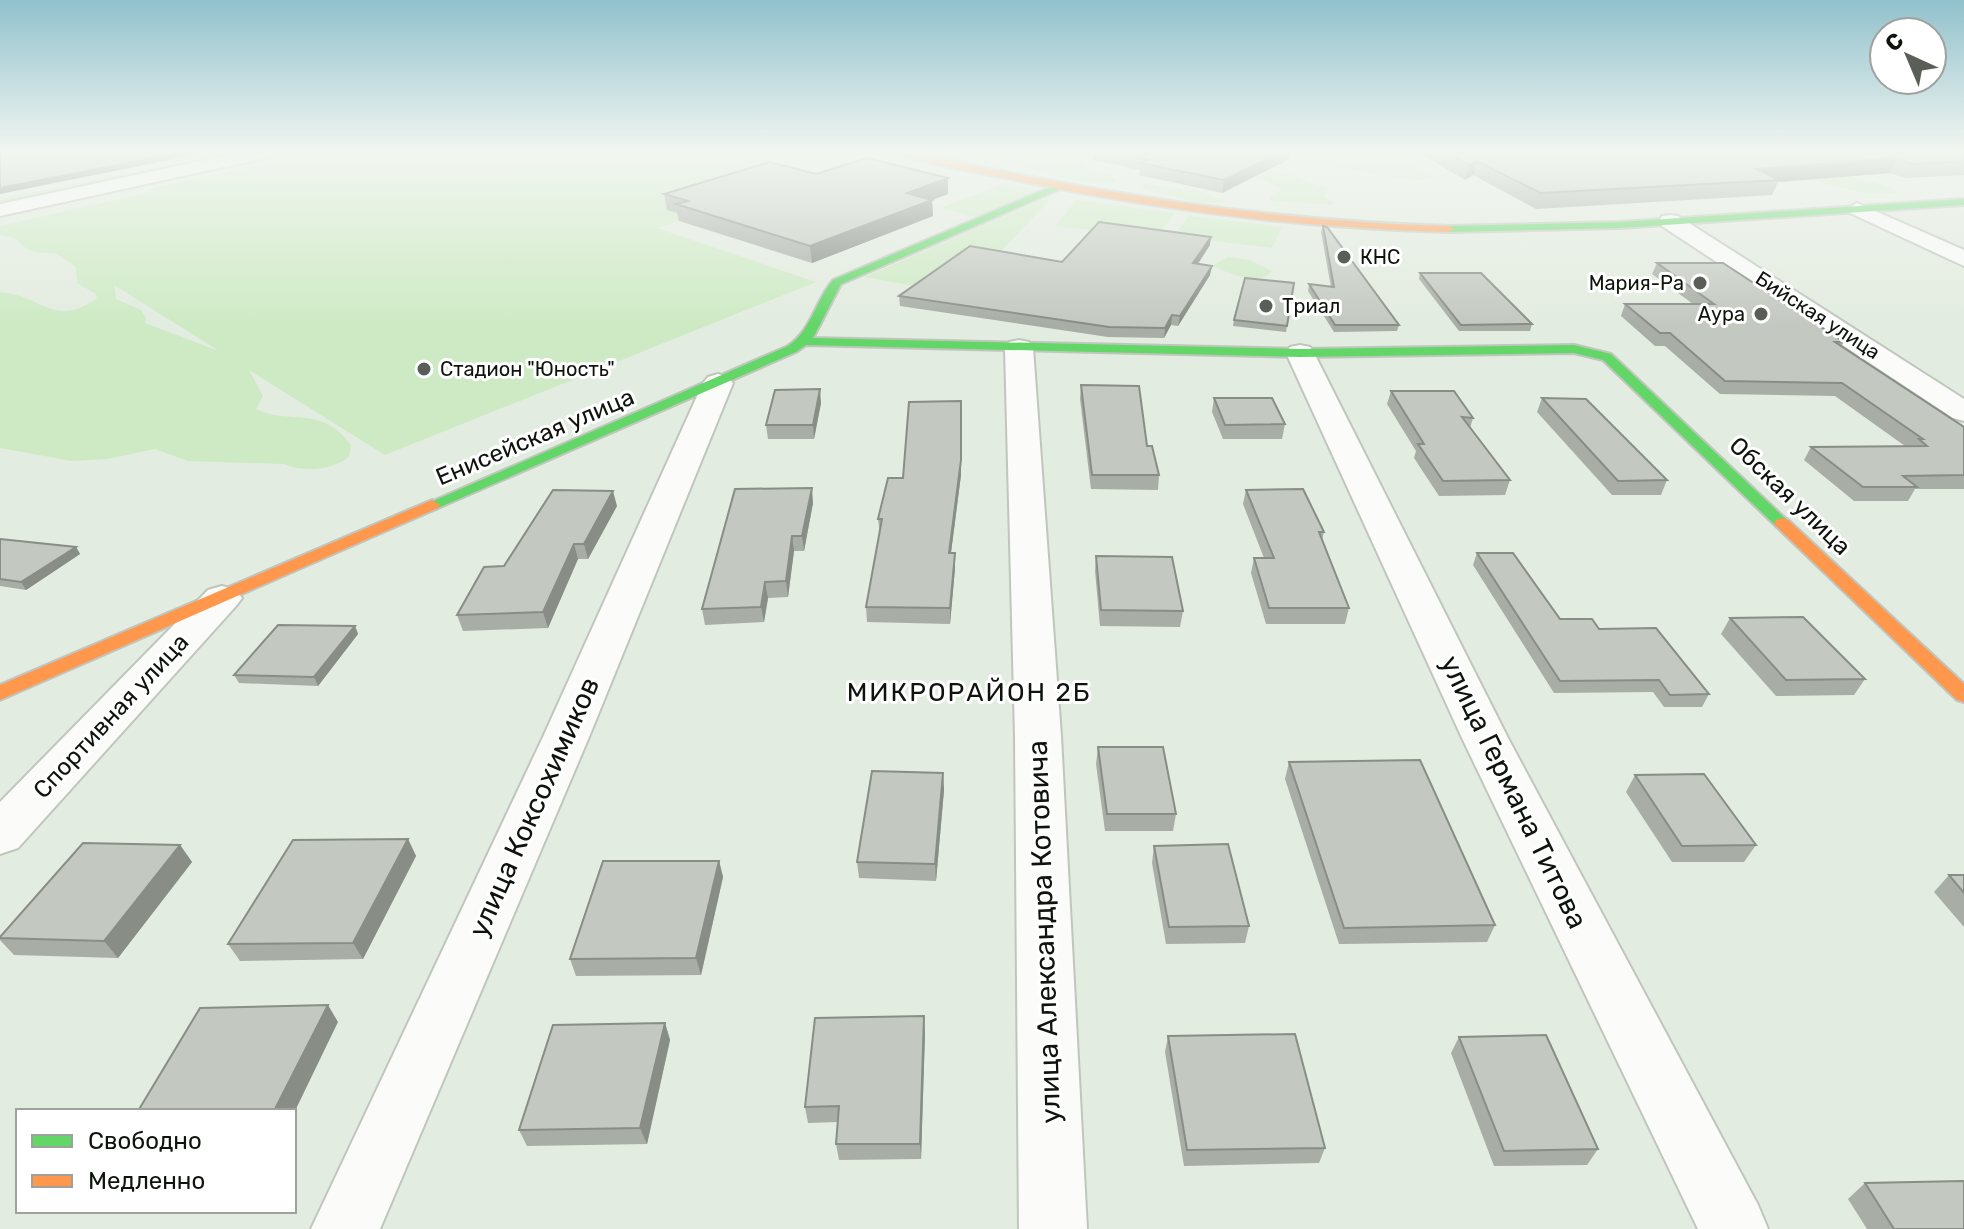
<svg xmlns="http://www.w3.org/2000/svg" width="1964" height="1229" font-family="Rubik,sans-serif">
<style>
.green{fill:#ceeac4;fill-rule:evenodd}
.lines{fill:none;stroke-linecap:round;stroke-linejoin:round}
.street-casing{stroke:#c0c6bd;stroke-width:4}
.fast-casing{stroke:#c0c6bd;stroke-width:4}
.slow-casing{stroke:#c0c6bd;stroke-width:4}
.street{fill:#fbfcfa;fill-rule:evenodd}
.fast{fill:#63d668;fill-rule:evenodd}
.slow{fill:#ff974d;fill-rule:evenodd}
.wall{fill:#a8ada5}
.shaded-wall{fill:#888d86}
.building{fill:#c3c9c0;stroke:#888d86;stroke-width:2}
.poi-dot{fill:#595f56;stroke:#fff;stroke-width:3}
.labels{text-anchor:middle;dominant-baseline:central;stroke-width:6;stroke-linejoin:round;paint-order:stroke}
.far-poi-label{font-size:20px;fill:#0e130c;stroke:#fff;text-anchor:start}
.far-street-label{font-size:20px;fill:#0e130c;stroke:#fff}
.street-label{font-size:24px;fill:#0e130c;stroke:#fff}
.neighbourhood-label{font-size:26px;letter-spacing:2px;fill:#0e130c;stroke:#fff}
.near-street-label{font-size:28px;fill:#0e130c;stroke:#fff}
</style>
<rect width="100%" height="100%" fill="#e3ece0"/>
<g class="green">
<path d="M236,152H255L0,206V200L19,195Z"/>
<path d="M320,152H325L264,167L334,152H775L750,161L791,172L669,209L691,217L657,228L816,282L385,455L249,370L263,396L256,409C292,426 321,404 351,445L349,457C332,470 304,473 284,464L188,461L155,449L107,459L72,461L0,448V292C41,295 55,329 97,298L96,294L77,283L76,267L55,253C38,254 26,252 15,238L0,235V226L155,191L148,190L157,187ZM114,285L216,349V350L145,323L146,318L141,310L116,299Z"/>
<path d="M1288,152H1351L1366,158L1410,163L1434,177C1421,188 1308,161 1288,152Z"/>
<path d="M1058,154L1080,158L1089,170L1112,176L1117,182C1098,188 1027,172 1013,160L1027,155Z"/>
<path d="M1259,167C1282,172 1307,181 1328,189L1323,196L1333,202L1331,205L1271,201L1270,198L1281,191V188L1254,176Z"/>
<path d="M1839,172C1854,179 1889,184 1898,193L1866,194L1802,178Z"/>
<path d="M1007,183L1036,191L976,217L940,208Z"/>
<path d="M1144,184L1202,192L1227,202L1201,203L1141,188Z"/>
<path d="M1044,199L1049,201L994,259L924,288L865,277Z"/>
<path d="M1076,200L1175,213L1159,233L1098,231L1056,226Z"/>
<path d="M1189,216L1282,227L1272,248L1174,236Z"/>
<path d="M1228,257L1250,260L1272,271C1257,289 1230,272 1212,266Z"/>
</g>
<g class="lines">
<g class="street-casing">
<g id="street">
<path d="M242,152H279L270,157L0,216V204Z"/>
<path d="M1857,203L1964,250V266L1850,213L1847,209Z"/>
<path d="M1670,215L1678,216L1964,399V421L1953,418L1662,226L1659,221L1662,216Z"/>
<path d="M1019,340L1029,342L1033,348L1061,736L1087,1229H1019L1015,736L1005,348L1009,342Z"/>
<path d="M1300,345L1310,347L1314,353L1508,738L1758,1205L1768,1229H1698L1462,738L1286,353L1290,347Z"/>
<path d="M718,374L728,377L733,383L589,737L380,1229H311L543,737L703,383L708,377Z"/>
<path d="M222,586L236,590L242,598L236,606L18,848L0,854V802L208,590Z"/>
</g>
</g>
<g class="fast-casing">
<g id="fast">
<path d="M1055,185L1058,190L841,284L813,338L1300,349L1574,345L1611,354L1790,523L1782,528L1776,526L1603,360L1574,353L1300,357L806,345L796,352L438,508L432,510L424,505L788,346C812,330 815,301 833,280Z"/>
<path d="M1964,199V205L1620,228L1449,232L1444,229L1449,226L1620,222Z"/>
</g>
</g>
<g class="slow-casing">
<g id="slow">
<path d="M896,152H913C1090,192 1267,221 1449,226L1454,229L1449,232C1302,228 1158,210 1014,180C980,172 927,166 896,152Z"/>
<path d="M432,500L440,505L438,508L0,700V685Z"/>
<path d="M1782,518L1788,520L1964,684V702L1957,700L1776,526L1774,523L1776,520Z"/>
</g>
</g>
<use href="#street" class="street"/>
<use href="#fast" class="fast"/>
<use href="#slow" class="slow"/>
</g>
<g class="wall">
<path d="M1084,152H1290L1289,159L1222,193L1139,175L1140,170L1093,160V154Z"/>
<path d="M1418,152H1964V175L1905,178L1890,173L1778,182L1772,195L1536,209L1473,175L1465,180Z"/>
<path d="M664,194H948L932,200L933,216L812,263L679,221L677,213L667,210Z"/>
<path d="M1323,226L1399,325L1397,331L1334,332L1308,291L1309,284L1331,287L1321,232Z"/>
<path d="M1210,245L1198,264L1210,275L1178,326L1171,325L1164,338L1108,337L900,306L899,296L1062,262Z"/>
<path d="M1657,263L1844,342L1841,347L1964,427V489H1915L1908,501H1854L1804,460L1811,447L1905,446L1835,396L1720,394L1665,346H1655L1621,316L1625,304H1693L1652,274Z"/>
<path d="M1420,273L1532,324L1530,331H1459L1419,279Z"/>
<path d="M1294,283L1286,332L1233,326L1234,320Z"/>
<path d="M1081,385L1159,475L1158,490L1091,489L1080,399Z"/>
<path d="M1391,391L1473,418L1470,428L1510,480L1505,495L1439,496L1414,458L1416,451L1387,404Z"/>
<path d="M1214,398L1285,424L1282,439H1223L1212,412Z"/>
<path d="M1542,398L1667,480L1661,495H1612L1537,412Z"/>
<path d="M821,403L814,439H768L766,425Z"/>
<path d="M961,475L951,553L955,568L950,624L867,622L866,607L880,534L878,519L903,478Z"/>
<path d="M1246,490L1324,532L1322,540L1349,608L1345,624H1266L1251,573L1254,558H1264L1243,504Z"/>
<path d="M813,503L804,551H794L788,597L768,598L764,622L705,625L702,609Z"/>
<path d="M617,506L588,559H578L548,628L463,631L457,615L504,566Z"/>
<path d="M0,539L76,547L80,554L26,590L0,586Z"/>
<path d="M1477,553L1560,619L1599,629L1709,694L1702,707H1664L1653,692L1554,693L1473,565Z"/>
<path d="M1096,556L1183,611L1180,627L1100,626L1095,571Z"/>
<path d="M1730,618L1865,679L1854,695L1776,696L1721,634Z"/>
<path d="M355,626L358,634L318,686L239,683L234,675Z"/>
<path d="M1098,747L1176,814L1173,831H1105L1096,764Z"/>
<path d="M1289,762L1495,925L1487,942L1339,944L1285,779Z"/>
<path d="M943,773L944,790L936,881L859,878L857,862Z"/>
<path d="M1635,775L1756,845L1744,862H1672L1626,792Z"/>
<path d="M408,839L416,856L363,959L240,961L228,944Z"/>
<path d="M180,845L192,862L118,958L14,955L0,940V937Z"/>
<path d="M1154,846L1249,926L1245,943L1166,944L1152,863Z"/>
<path d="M719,861L723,877L701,975L576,976L570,959Z"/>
<path d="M1949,875H1964V927L1934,892Z"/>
<path d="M665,1023L670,1040L647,1144L527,1146L519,1130Z"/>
<path d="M925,1033L921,1159L839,1160L836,1144L838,1122L808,1123L805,1107Z"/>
<path d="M1168,1036L1325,1148L1319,1163L1184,1166L1165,1052Z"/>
<path d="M1459,1037L1598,1149L1587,1165L1494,1166L1451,1053Z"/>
<path d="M1865,1183L1964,1229H1867L1848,1199Z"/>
</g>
<g class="shaded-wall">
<path d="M183,152H209L0,194V188Z"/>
<path d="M1282,152H1290L1289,159L1222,193L1224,180Z"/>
<path d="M1897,158L1890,173L1778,182L1779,180L1757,169Z"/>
<path d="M1477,161L1473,175L1465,180L1469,165Z"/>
<path d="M948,178V194L932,200L933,216L812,263L810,246L907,193Z"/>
<path d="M1211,237L1210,245L1192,272L1193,263Z"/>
<path d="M1212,266L1210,275L1178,326L1180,316Z"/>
<path d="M1172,315L1171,325L1164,338L1165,328Z"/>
<path d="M820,389L821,403L814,439L813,425Z"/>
<path d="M961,401V475L949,568V553Z"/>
<path d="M812,488L813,503L804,551L802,536Z"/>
<path d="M613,491L617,506L588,559L584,544Z"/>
<path d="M792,536L794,551L788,597L786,581Z"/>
<path d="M574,544L578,559L548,628L543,612Z"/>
<path d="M76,547L80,554L26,590L21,582Z"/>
<path d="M955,553V568L950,624V608Z"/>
<path d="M765,582L768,598L764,622L761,607Z"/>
<path d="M355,626L358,634L318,686L314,677Z"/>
<path d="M943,773L944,790L936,881L935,864Z"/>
<path d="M408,839L416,856L363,959L353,943Z"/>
<path d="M180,845L192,862L118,958L104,941Z"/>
<path d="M719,861L723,877L701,975L696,958Z"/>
<path d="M328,1005L338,1022L294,1113V1111H274Z"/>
<path d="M924,1016L925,1033L921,1159L920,1144Z"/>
<path d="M665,1023L670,1040L647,1144L640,1128Z"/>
</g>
<g class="building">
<path d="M0,152H183L0,188Z"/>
<path d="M1113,152H1282L1224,180L1140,163L1148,160Z"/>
<path d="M1445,152H1964V161L1913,164L1897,158L1757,169L1779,180L1541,193L1477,161L1469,165Z"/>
<path d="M867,158L948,178L907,193L932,200L810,246L676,204L688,201L664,194L770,162L816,174Z"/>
<path d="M1099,222L1211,237L1193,263L1212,266L1180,316L1172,315L1165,328L1109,327L899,296L970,246L1062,262Z"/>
<path d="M1323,226L1327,227L1399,325H1335L1309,284L1334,287Z"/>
<path d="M1657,263H1723L1844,342H1835L1964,427V475L1903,476L1917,487H1863L1811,447L1927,446L1919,439H1923L1842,383L1725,381L1670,333H1660L1625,304H1714Z"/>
<path d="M1420,273H1481L1532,324L1461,325Z"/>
<path d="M1245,278L1294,283L1287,326L1234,320Z"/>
<path d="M1081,385L1139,386L1147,446H1152L1159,475H1092Z"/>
<path d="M820,389L813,425H766L775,390Z"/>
<path d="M1391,391H1454L1473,418L1462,417L1510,480L1443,481L1418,444H1424Z"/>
<path d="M1214,398H1272L1285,424L1225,425Z"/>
<path d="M1542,398L1586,399L1667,480L1618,481Z"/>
<path d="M961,401V460L949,553H955L950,608L866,607L882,519H878L888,478H903L909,402Z"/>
<path d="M812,488L802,536H792L786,581L765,582L761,607L702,609L735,489Z"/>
<path d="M1303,489L1324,532H1319L1349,608H1269L1254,558H1274L1246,490Z"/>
<path d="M553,490L613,491L584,544H574L543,612L457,615L484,567L504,566Z"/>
<path d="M0,539L76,547L21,582L0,579Z"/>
<path d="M1477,553H1513L1560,619H1592L1599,629L1656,628L1709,694L1670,695L1659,680L1560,681Z"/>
<path d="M1096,556L1172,557L1183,611L1101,610Z"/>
<path d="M1803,617L1865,679L1786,680L1730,618Z"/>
<path d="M278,625L355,626L314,677L234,675Z"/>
<path d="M1098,747H1163L1176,814H1107Z"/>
<path d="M1420,760L1495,925L1344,928L1289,762Z"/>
<path d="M872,771L943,773L935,864L857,862Z"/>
<path d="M1704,774L1756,845L1682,846L1635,775Z"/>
<path d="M408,839L353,943L228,944L293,840Z"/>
<path d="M83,843L180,845L104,941L0,938V937Z"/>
<path d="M1228,844L1249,926L1169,927L1154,846Z"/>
<path d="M603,861H719L696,958L570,959Z"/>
<path d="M1949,875H1964V893Z"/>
<path d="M328,1005L274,1111H138L200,1008Z"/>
<path d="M924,1016L920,1144H836L839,1106L805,1107L815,1018Z"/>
<path d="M665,1023L640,1128L519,1130L553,1025Z"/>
<path d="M1295,1034L1325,1148L1187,1150L1168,1036Z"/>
<path d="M1546,1035L1598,1149L1504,1151L1459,1037Z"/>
<path d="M1964,1181V1229H1894L1865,1183Z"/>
</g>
<linearGradient id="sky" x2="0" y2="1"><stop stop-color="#91c1cc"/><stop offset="0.47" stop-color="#f2f6f1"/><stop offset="1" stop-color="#f2f6f1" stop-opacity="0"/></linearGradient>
<rect width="1964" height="324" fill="url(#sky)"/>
<g class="poi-dot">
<circle cx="1344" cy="257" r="8"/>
<circle cx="1700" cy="283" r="8"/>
<circle cx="1266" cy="306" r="8"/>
<circle cx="1761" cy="314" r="8"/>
<circle cx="424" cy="369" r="8"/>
</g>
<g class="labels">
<g class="far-poi-label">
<text x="1360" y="257">КНС</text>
<text x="1684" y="283" text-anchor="end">Мария-Ра</text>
<text x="1282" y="306">Триал</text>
<text x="1745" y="314" text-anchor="end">Аура</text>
<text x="440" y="369">Стадион "Юность"</text>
</g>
<g class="far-street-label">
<text transform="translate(1818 315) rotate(33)">Бийская улица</text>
</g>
<g class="street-label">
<text transform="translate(535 437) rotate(-23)">Енисейская улица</text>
<text transform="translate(1790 496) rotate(44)">Обская улица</text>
<text transform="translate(111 716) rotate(-47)">Спортивная улица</text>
</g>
<g class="neighbourhood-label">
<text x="969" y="692">МИКРОРАЙОН 2Б</text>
</g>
<g class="near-street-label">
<text transform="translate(1514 792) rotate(64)">улица Германа Титова</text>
<text transform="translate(534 807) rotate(-66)">улица Коксохимиков</text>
<text transform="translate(1044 932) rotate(-92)">улица Александра Котовича</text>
</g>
</g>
<rect x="16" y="1109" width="280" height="104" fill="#ffffff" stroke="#9fa19e" stroke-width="2"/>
<rect x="32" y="1135" width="40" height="12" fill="#63d668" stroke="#9fa19e" stroke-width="2"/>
<text x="88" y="1149" font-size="24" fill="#0e130c">Свободно</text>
<rect x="32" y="1175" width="40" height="12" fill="#ff974d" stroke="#9fa19e" stroke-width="2"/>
<text x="88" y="1189" font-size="24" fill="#0e130c">Медленно</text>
<g transform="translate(1908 56) rotate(316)"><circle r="38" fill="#ffffff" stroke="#9fa19e" stroke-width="2"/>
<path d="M0-6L14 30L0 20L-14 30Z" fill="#595f56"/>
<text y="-12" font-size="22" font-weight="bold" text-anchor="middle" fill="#0e130c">С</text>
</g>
</svg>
